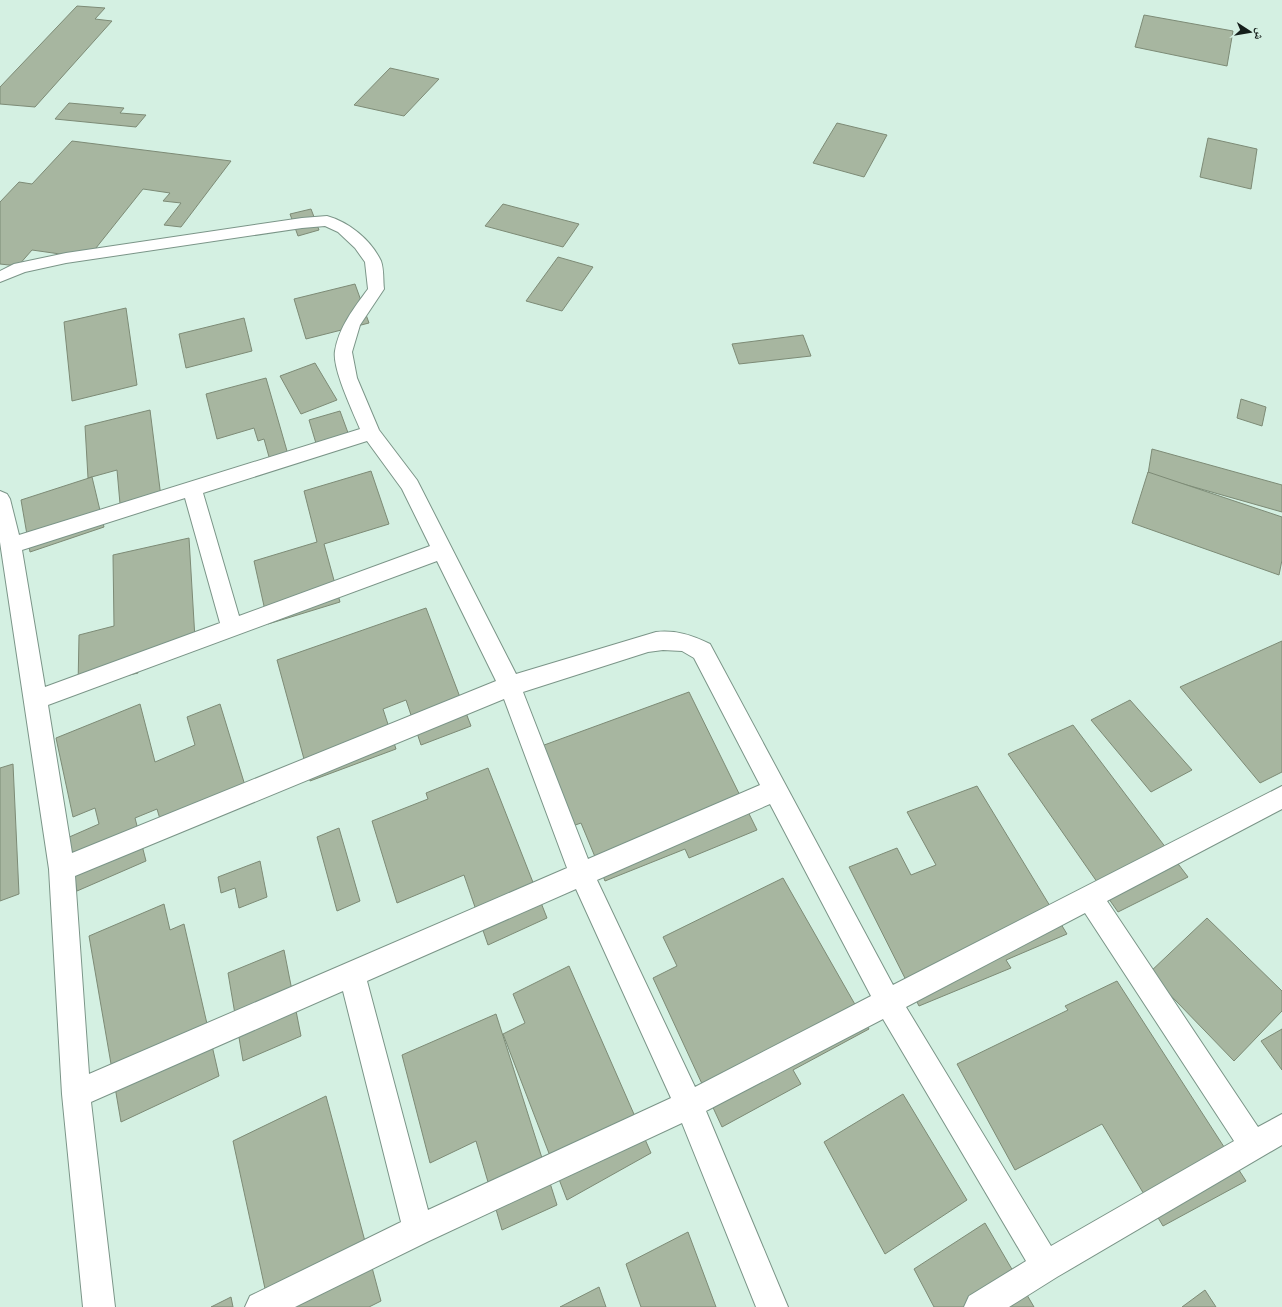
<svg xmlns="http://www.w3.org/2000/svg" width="1282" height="1307" font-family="'Roboto Condensed','Noto Naskh Arabic',sans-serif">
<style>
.building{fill:#a7b6a0;stroke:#7d8b76}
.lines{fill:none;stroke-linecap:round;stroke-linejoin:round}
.minor-casing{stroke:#7b9588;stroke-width:2}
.minor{fill:#fff;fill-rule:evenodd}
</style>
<rect width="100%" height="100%" fill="#d4f0e2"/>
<g class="building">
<path d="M77,6L105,8L95,19L112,21L35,107L0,104V87Z"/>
<path d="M1144,15L1233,31L1227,66L1135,47Z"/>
<path d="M390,68L439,79L404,116L354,105Z"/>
<path d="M69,103L124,108L120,113L146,115L136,127L55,119Z"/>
<path d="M837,123L887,135L864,177L813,163Z"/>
<path d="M1208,138L1257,149L1251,189L1200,177Z"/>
<path d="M72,141L231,161L181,227L164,225L181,203L163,201L170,193L143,189L88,258L32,250L18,266L0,264V202L19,182L32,184Z"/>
<path d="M503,204L579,224L563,247L485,226Z"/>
<path d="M311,209L319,230L298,236L290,214Z"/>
<path d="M558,257L593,267L562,311L526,301Z"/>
<path d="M355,284L369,323L306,339L294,299Z"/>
<path d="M126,308L137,385L72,401L64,322Z"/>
<path d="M244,318L252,351L186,368L179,334Z"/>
<path d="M803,335L811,356L739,364L732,344Z"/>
<path d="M315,363L337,400L301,414L280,376Z"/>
<path d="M266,378L289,458L271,464L264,439L258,441L254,428L217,439L206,394Z"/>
<path d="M1241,399L1266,407L1262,426L1237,418Z"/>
<path d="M150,410L162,505L121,515L117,470L88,478L85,426Z"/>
<path d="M340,411L351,441L318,450L309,420Z"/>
<path d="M1152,449L1282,485V512L1148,474Z"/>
<path d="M371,471L389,524L324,544L340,602L268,624L254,561L317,542L304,491Z"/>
<path d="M1148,472L1282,517V560L1279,575L1132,523Z"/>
<path d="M92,477L104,527L30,552L21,500Z"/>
<path d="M189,538L195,639L138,665V673L78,687L79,635L114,626L113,555Z"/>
<path d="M426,608L471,726L421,745L406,700L383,709L396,749L310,781L277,660Z"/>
<path d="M1282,641V772L1260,783L1180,687Z"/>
<path d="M689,692L757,830L689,858L685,849L605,881L581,823L567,828L536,748Z"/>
<path d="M1130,700L1192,770L1151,792L1091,720Z"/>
<path d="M140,704L155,762L195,745L187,717L220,704L247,792L163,829L157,809L135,818L146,861L77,891L67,838L99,824L95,808L73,817L56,738Z"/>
<path d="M1073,725L1188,877L1118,912L1008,754Z"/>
<path d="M13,764L19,894L0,901V768Z"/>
<path d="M488,768L547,918L488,945L464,875L397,903L372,821L428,799L426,793Z"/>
<path d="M977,786L1067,934L1006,960L1011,968L919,1006L849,867L897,848L911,875L936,865L907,812Z"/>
<path d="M339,828L360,901L337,911L317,837Z"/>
<path d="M260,861L267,897L239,908L235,888L221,893L218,877Z"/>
<path d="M783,878L869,1029L793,1070L801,1084L722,1127L653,978L677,966L663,937Z"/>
<path d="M164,904L170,930L184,924L219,1076L121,1122L89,936Z"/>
<path d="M1207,918L1282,991V1011L1234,1061L1149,973Z"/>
<path d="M284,950L301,1036L243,1061L228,973Z"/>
<path d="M569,966L651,1153L567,1200L503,1034L525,1023L513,994Z"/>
<path d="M1117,981L1246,1181L1163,1226L1102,1124L1015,1170L957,1064L1068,1010L1065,1006Z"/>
<path d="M496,1014L557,1205L502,1230L476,1141L430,1163L402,1055Z"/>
<path d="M1282,1029V1070L1261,1041Z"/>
<path d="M903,1094L967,1200L885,1254L824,1142Z"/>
<path d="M326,1096L381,1301L369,1307H269L233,1141Z"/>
<path d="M985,1223L1034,1307H934L914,1269Z"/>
<path d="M688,1232L716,1307H641L626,1264Z"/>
<path d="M599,1287L606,1307H560Z"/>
<path d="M1205,1290L1216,1307H1182Z"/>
<path d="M231,1297L233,1307H211Z"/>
</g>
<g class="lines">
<g class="minor-casing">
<path id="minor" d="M327,216C349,222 371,240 381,261C384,269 383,281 384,289L360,325L352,352L357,378L379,430L417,480L516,674L656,632C676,630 692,635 710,644L893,985L1282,786V809L1107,901L1258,1127L1282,1114V1145L1057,1277L1009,1307H964L969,1296L1026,1261L883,1019L706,1111L788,1307H756L682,1123L429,1241L295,1307H245L250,1296L401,1222L343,991L91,1102L115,1307H83L62,1094L49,869L0,542V491L7,494L10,499L19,535L360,429C353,412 332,368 335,351C339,327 354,308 368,289L365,262L355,248L338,232L325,226L302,228L66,263L25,272L0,282V271L14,264L66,253L302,218ZM367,441L402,489L430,546L239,616L203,493ZM185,498L220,623L45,687L22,550ZM437,561L496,681L72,853L48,705ZM663,650L682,651L694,658L760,785L588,859L523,692L648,652ZM504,699L567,868L89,1074L75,876ZM770,804L871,996L695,1087L597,880ZM576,889L671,1098L428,1210L367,981ZM1085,913L1234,1141L1051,1246L906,1007Z"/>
</g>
<use href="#minor" class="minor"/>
</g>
<g transform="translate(1250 32) rotate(102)" stroke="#d4f0e2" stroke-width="3" paint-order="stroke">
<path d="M0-3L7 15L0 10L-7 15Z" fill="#151f1b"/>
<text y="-6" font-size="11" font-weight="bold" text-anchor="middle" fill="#151f1b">ش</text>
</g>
</svg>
